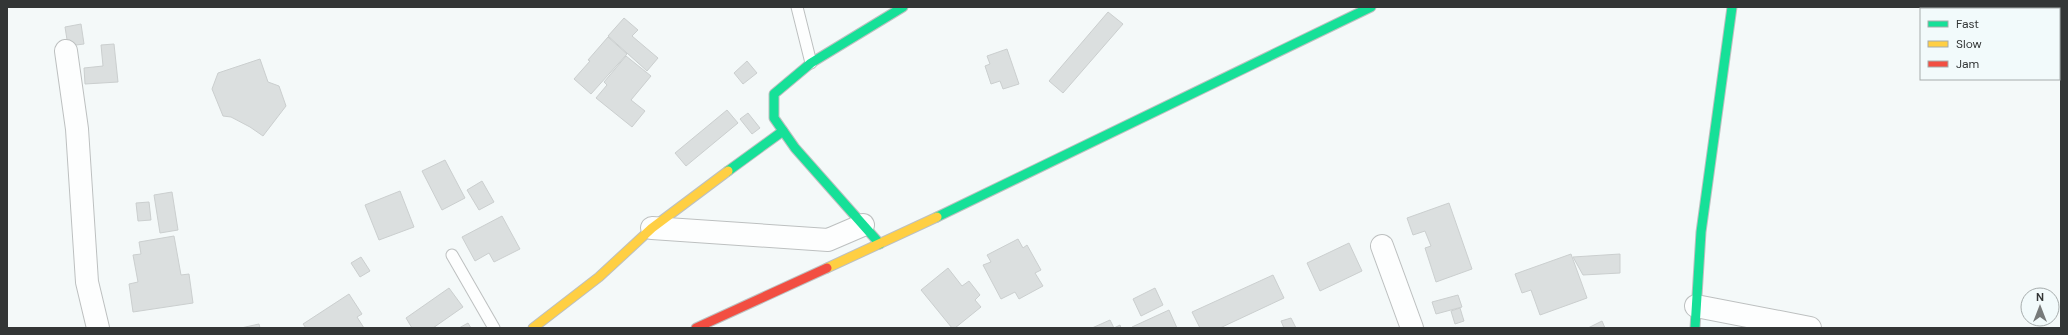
<svg xmlns="http://www.w3.org/2000/svg" width="2068" height="335" font-family="'DM Sans',sans-serif">
<style>
.building{fill:#dbdfdf;stroke:#cbcfcf}
.lines{fill:none;stroke-linecap:round;stroke-linejoin:round}
.lane-casing{stroke:#bdc0c0;stroke-width:13}
.street-casing{stroke:#bdc0c0;stroke-width:24}
.fast-casing{stroke:#bdc0c0;stroke-width:11}
.slow-casing{stroke:#bdc0c0;stroke-width:11}
.jam-casing{stroke:#bdc0c0;stroke-width:11}
.lane{stroke:#fdfefe;stroke-width:11}
.street{stroke:#fdfefe;stroke-width:22}
.fast{stroke:#16e098;stroke-width:9}
.slow{stroke:#ffcf43;stroke-width:9}
.jam{stroke:#f24e42;stroke-width:9}
</style>
<rect width="100%" height="100%" fill="#f4f9f9"/>
<g class="building">
<path d="M1108,12L1123,24L1063,93L1049,81Z"/>
<path d="M624,18L638,30L632,36L658,58L647,71L608,36Z"/>
<path d="M81,24L84,44L68,46L65,27Z"/>
<path d="M608,37L627,54L591,94L574,79L590,61L588,60Z"/>
<path d="M114,44L118,82L85,84L84,68L103,66L101,45Z"/>
<path d="M1007,49L1019,84L1003,89L1000,81L991,84L985,66L990,64L987,56Z"/>
<path d="M626,56L651,76L631,100L645,111L632,127L596,98L607,85L604,82Z"/>
<path d="M260,59L268,82L279,86L286,106L263,136L250,127L231,117L223,116L212,89L218,73Z"/>
<path d="M747,61L757,73L743,84L734,73Z"/>
<path d="M727,110L738,123L686,166L675,153Z"/>
<path d="M748,113L760,128L752,134L740,119Z"/>
<path d="M445,160L465,198L442,210L422,171Z"/>
<path d="M482,181L494,202L479,210L467,190Z"/>
<path d="M400,191L414,227L379,240L365,205Z"/>
<path d="M172,192L178,230L160,233L154,195Z"/>
<path d="M149,202L151,220L138,221L136,203Z"/>
<path d="M1449,203L1472,269L1436,282L1425,248L1431,246L1425,231L1413,235L1407,218Z"/>
<path d="M502,216L520,249L494,262L489,253L475,261L462,237Z"/>
<path d="M174,236L181,275L189,274L193,303L133,312L129,284L138,282L133,255L141,254L139,242Z"/>
<path d="M1018,239L1023,248L1027,245L1041,270L1035,273L1043,286L1019,299L1015,292L1001,299L983,265L991,262L987,255Z"/>
<path d="M1349,243L1362,271L1320,291L1307,263Z"/>
<path d="M1571,254L1587,298L1540,315L1531,290L1522,293L1515,274Z"/>
<path d="M1620,254V273L1583,275L1573,257Z"/>
<path d="M361,257L370,271L360,277L351,263Z"/>
<path d="M948,268L962,286L969,281L980,295L975,300L981,307L955,328H952L921,290Z"/>
<path d="M1273,275L1284,298L1220,328H1200L1192,312Z"/>
<path d="M449,288L463,307L433,328H412L406,318Z"/>
<path d="M1155,288L1163,305L1141,316L1133,299Z"/>
<path d="M349,294L362,314L357,317L364,328H306L303,324Z"/>
<path d="M1458,295L1462,307L1436,314L1432,302Z"/>
<path d="M1460,308L1464,321L1455,324L1451,311Z"/>
<path d="M1169,310L1177,328H1133L1132,327Z"/>
<path d="M1291,318L1296,328H1284L1281,321Z"/>
<path d="M1110,320L1114,328L1120,325L1121,328H1092Z"/>
<path d="M1602,321L1605,328H1588Z"/>
<path d="M468,323L471,328H459Z"/>
<path d="M259,324L260,328H241Z"/>
</g>
<g class="lines">
<g class="lane-casing">
<g id="lane">
<path d="M797,7L811,63"/>
<path d="M452,255L494,328"/>
</g>
</g>
<g class="street-casing">
<g id="street">
<path d="M66,51L77,129L87,282L98,328"/>
<path d="M652,228L828,240L863,225"/>
<path d="M1382,246L1412,328"/>
<path d="M1696,306L1810,328"/>
</g>
</g>
<g class="fast-casing">
<g id="fast">
<path d="M728,171L783,131"/>
<path d="M937,217L1371,7"/>
<path d="M880,244L795,148L774,118V94L811,63L903,7"/>
<path d="M1695,328L1701,232L1732,7"/>
</g>
</g>
<g class="slow-casing">
<g id="slow">
<path d="M827,268L937,217"/>
<path d="M533,328L599,277L652,228L728,171"/>
</g>
</g>
<g class="jam-casing">
<path id="jam" d="M696,328L827,268"/>
</g>
<use href="#lane" class="lane"/>
<use href="#street" class="street"/>
<use href="#fast" class="fast"/>
<use href="#slow" class="slow"/>
<use href="#jam" class="jam"/>
</g>
<rect width="2068" height="335" fill="none" stroke="#333636" stroke-width="16"/>
<rect x="1920" y="8" width="140" height="72" fill="#f2fafb" stroke="#a6acac"/>
<rect x="1928" y="21" width="20" height="6" fill="#16e098" stroke="#a6acac"/>
<text x="1956" y="28" font-size="12" fill="#333636">Fast</text>
<rect x="1928" y="41" width="20" height="6" fill="#ffcf43" stroke="#a6acac"/>
<text x="1956" y="48" font-size="12" fill="#333636">Slow</text>
<rect x="1928" y="61" width="20" height="6" fill="#f24e42" stroke="#a6acac"/>
<text x="1956" y="68" font-size="12" fill="#333636">Jam</text>
<g transform="translate(2040 307)"><circle r="19" fill="#f2fafb" stroke="#a6acac"/>
<path d="M0-3L7 15L0 10L-7 15Z" fill="#777a7a"/>
<text y="-6" font-size="11" font-weight="bold" text-anchor="middle" fill="#333636">N</text>
</g>
</svg>
